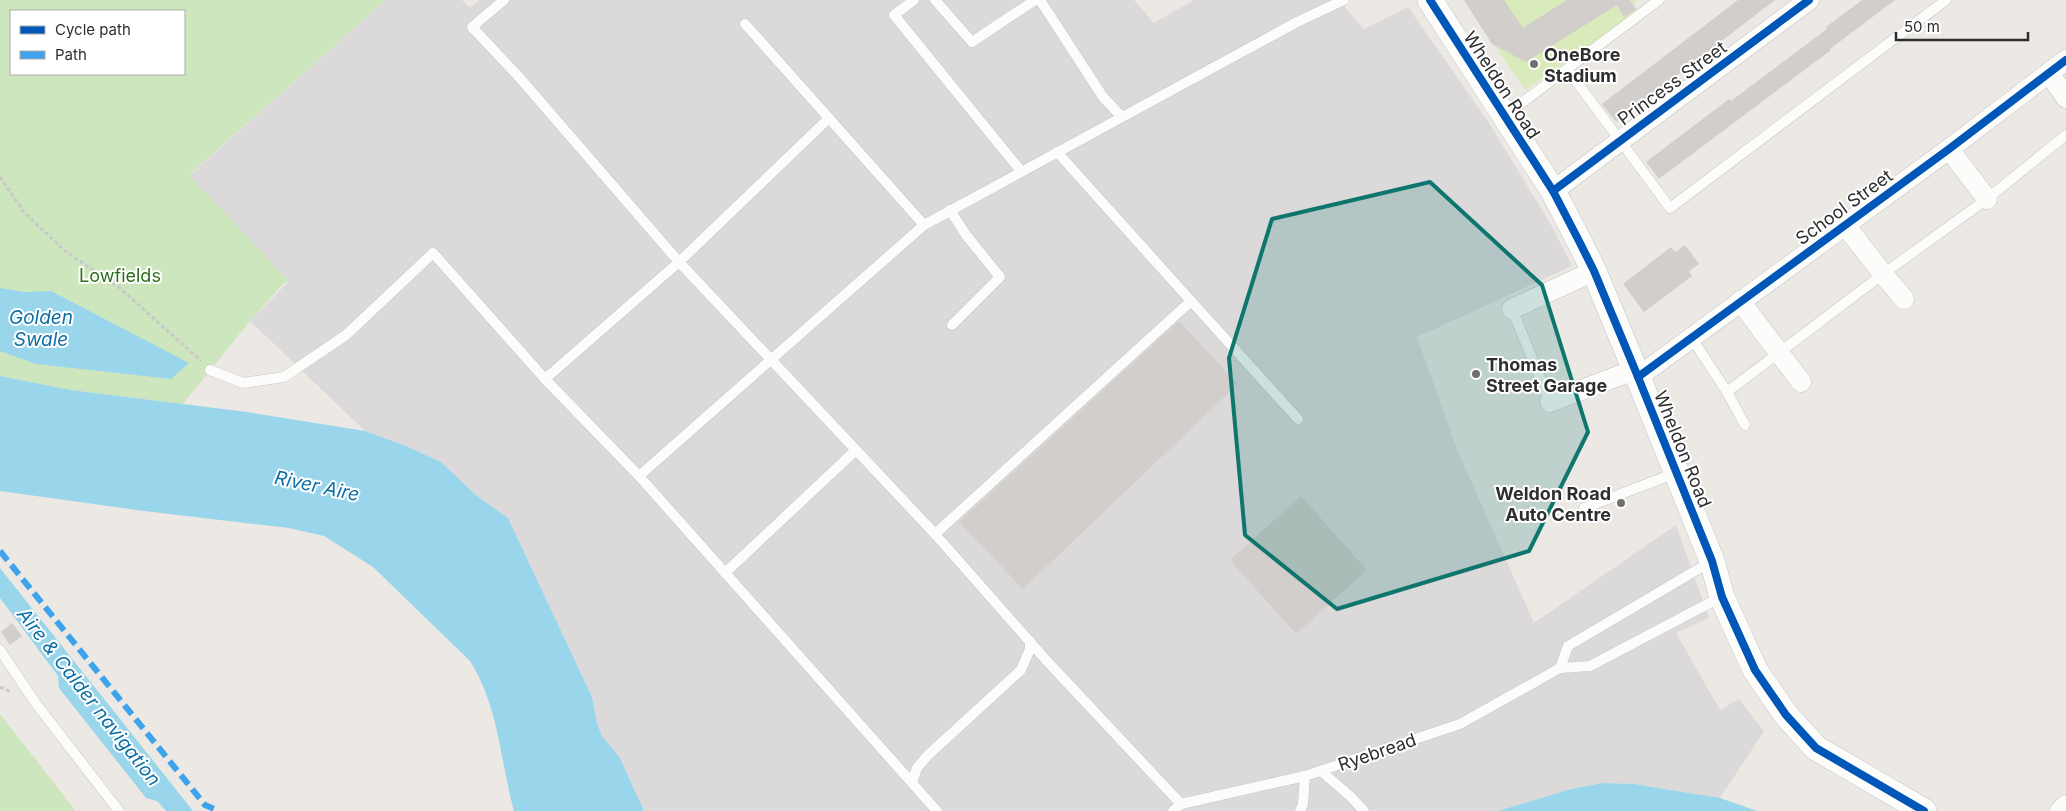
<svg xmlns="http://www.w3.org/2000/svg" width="2066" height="811" font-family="Inter,sans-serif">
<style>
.industrial{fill:#dcd9db}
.green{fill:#cee6be;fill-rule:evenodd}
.pitch{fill:#d9eabb}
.water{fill:#99d6ec}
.building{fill:#d1cecb}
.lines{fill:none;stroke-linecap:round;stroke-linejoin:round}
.service-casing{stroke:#c5c4c5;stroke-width:11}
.minor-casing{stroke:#c5c4c5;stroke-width:21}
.tertiary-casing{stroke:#c5c4c5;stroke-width:26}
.path{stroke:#c9c9c8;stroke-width:3;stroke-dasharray:4 2.5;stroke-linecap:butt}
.service{stroke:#fcfcfb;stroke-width:10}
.minor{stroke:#fcfcfb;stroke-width:20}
.tertiary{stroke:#fcfcfb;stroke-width:25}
.quiet{stroke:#3ea3eb;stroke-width:6;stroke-dasharray:12 6;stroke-linecap:butt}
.cycleway-casing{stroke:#fff;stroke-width:11}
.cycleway{stroke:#0057b8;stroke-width:8}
.marked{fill:#0f766e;fill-opacity:0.2;stroke:#0f766e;stroke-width:4;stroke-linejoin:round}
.poi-dot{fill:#706f6e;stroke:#fff;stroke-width:2}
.labels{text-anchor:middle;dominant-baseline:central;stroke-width:4;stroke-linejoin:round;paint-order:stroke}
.poi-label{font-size:18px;font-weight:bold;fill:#2e2e2e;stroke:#fff;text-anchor:start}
.street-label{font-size:18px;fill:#2e2e2e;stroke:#fff}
.park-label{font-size:18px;fill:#2c6e1b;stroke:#fff}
.water-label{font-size:19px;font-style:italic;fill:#0d6fa3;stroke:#fff}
</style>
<rect width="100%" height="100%" fill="#ece8e4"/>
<path class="industrial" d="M386,0H462L470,8L480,0H1134L1154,23L1194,0H1339L1364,29L1408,7L1489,123L1551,225L1572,266L1417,337L1458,452L1534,623L1676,525L1709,618L1676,633L1720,710L1739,699L1764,731L1720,798L1634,784L1603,783L1571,789L1498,811H644L620,758L602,736L597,723L592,697L508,518L477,496L441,462L406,446L365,431L250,321L289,281L189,176Z"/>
<g class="green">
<path d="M0,0H386L189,175L289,281L285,282L250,321L183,404L71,390L0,376ZM11,11H184V74H11Z"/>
<path d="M0,714L76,811H0Z"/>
</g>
<path class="pitch" d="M1464,0H1638L1633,4L1638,12L1525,90Z"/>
<g class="water">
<path d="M0,288L24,292L51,291L189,363L171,379L36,364L0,351Z"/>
<path d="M0,376L71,390L247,412L365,431L406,446L441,462L477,496L508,518L592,697L597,723L602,736L620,758L644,811H514C500,760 499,707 470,661L373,567L324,536L289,528L144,511L0,491Z"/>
<path d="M0,568L193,811H166L157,801L146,798L59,688L58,676L0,598Z"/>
<path d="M1603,783L1634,784L1720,798L1757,811H1498L1571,789Z"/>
</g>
<g class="building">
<path d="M1464,0H1504L1523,28L1567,0H1630L1636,9L1624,17L1617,5L1526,62L1492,44Z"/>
<path d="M1738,0H1775L1616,122L1602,104Z"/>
<path d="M1862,0H1895L1830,49L1831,50L1659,179L1646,162L1729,99L1731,101L1827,29L1826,27Z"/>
<path d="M1685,245L1699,264L1689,271L1692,276L1644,312L1623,284L1671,247L1675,252Z"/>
<path d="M1179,321L1238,384L1023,589L959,522Z"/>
<path d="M1301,496L1367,570L1296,634L1230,560Z"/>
<path d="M12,623L22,636L10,645L1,632Z"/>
</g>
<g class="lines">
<g class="service-casing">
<g id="service">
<path d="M504,0L472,27L519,77L679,262L545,379"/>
<path d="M914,0L894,15L1021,171"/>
<path d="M935,0L972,42L1035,0"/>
<path d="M1040,0L1103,97L1121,116"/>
<path d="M1659,0L1567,69L1670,208L1946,0"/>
<path d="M745,24L924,225"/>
<path d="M1504,116L1567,69"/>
<path d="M829,118L679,262L856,450"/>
<path d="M950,210L966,235L1000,277L952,325"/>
<path d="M1191,301L1298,419"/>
<path d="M1512,309L1550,402"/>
<path d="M1691,337L1727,392L1745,425"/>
<path d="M210,370L243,383L284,377L346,335L433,253L545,379L639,476"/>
<path d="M1727,392L1883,274L1987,199L2066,135"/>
<path d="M1584,508L1676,473"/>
<path d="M935,534L1046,660L1181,804"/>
<path d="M725,573L856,450L935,534L1191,301L1057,152"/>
<path d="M0,650L37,705L119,811"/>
<path d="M1560,668L1568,646L1712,561"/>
<path d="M1321,771L1350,796L1364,811"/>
<path d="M912,782L917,768L927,756L1021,670L1030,649V641"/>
<path d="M1181,804L1305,776L1460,724L1560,668L1590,666L1721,597"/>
<path d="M937,811L639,476L924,225L1297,22L1344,0"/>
<path d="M1173,811L1181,804"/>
<path d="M1300,811L1303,804L1305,776"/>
</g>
</g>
<g class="minor-casing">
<g id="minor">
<path d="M2049,73L2066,98"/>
<path d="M1949,149L1987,199"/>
<path d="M1553,191L1809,0"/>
<path d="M1845,225L1883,274L1904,299"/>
<path d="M1740,301L1801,382"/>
<path d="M1512,309L1594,271"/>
<path d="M1638,377L1949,149L2066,60"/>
<path d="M1550,402L1634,370"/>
<path d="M2060,811L2066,805"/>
</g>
</g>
<g class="tertiary-casing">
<path id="tertiary" d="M1430,0L1553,191L1579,241L1594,271L1638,377L1712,561L1722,597L1755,670L1786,715L1816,748L1924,811"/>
</g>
<g class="path">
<path d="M0,177L24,212L65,251L120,288L201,361"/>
<path d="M0,687L11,692"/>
</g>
<use href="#service" class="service"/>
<use href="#minor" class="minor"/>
<use href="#tertiary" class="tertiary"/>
<path class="quiet" d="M0,551L205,805L219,811"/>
<g class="cycleway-casing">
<g id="cycleway">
<path d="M1430,0L1553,191L1579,241L1594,271L1638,377L1712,561L1722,597L1755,670L1786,715L1816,748L1924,811"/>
<path d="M1553,191L1809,0"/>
<path d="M1638,377L1949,149L2066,60"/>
</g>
</g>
<use href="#cycleway" class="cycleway"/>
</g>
<path class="marked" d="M1430,182L1542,285L1588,432L1529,551L1337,609L1245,535L1229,358L1272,219Z"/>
<g class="poi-dot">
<circle cx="1534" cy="64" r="5"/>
<circle cx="1476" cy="374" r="5"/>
<circle cx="1621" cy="503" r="5"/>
</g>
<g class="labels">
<g class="poi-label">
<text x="1544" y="54">OneBore<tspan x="1544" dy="21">Stadium</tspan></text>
<text x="1486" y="364">Thomas<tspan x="1486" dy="21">Street Garage</tspan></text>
<text x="1611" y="493" text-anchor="end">Weldon Road<tspan x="1611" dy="21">Auto Centre</tspan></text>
</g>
<g class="street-label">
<text transform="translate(1672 83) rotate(-36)">Princess Street</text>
<text transform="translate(1502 85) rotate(57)">Wheldon Road</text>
<text transform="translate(1844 207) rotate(-36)">School Street</text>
<text transform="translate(1683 449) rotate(68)">Wheldon Road</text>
<text transform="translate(1377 752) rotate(-19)">Ryebread</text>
</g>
<g class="park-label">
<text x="120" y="275">Lowfields</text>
</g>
<g class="water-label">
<text x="41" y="317">Golden<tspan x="41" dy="22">Swale</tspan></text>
<text transform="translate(317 486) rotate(12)">River Aire</text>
<text transform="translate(89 697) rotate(52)">Aire &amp; Calder navigation</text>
</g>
</g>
<rect x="10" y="10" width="175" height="65" fill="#ffffff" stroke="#ababab"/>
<rect x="20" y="26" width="25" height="8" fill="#0057b8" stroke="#ababab"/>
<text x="55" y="35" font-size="15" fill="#2e2e2e">Cycle path</text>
<rect x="20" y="51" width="25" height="8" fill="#3ea3eb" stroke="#ababab"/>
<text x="55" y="60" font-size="15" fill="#2e2e2e">Path</text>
<path d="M1896 32v8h132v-8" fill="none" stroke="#2e2e2e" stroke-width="2.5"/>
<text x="1904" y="32" font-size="15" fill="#2e2e2e" stroke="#ffffff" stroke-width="4" paint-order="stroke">50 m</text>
</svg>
